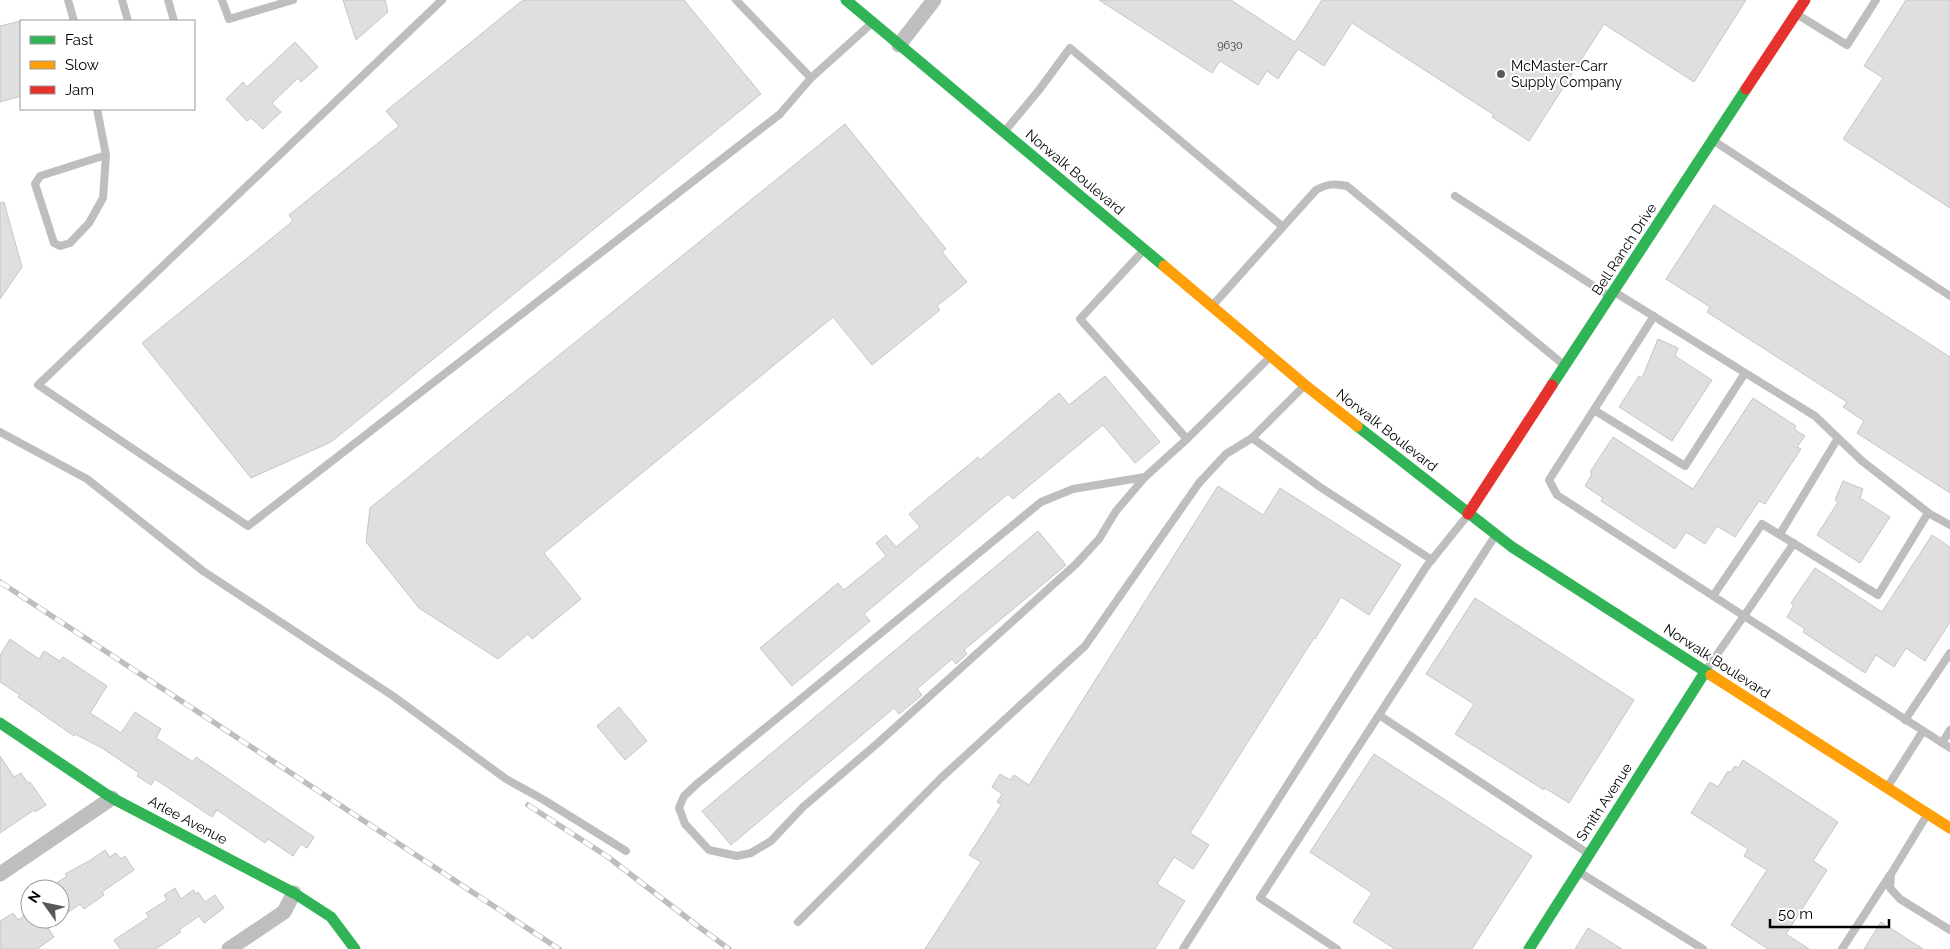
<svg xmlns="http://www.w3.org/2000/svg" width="1950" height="949" font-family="Raleway,sans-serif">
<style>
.building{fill:#dfdfdf;stroke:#c6c6c6}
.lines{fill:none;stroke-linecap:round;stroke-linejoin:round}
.lane{stroke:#bebebe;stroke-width:8}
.street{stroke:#bebebe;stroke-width:15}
.fast{stroke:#30b455;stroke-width:11}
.slow{stroke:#ff9f0a;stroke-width:11}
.jam{stroke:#e5322d;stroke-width:11}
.rail-casing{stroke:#bebebe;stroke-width:5.5}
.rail{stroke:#fff;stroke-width:4;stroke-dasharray:11;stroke-linecap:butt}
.poi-dot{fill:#595959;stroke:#fff;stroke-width:2}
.labels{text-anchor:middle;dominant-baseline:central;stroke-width:4;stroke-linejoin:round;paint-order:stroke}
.number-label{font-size:11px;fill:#383838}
.poi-label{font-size:14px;fill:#000;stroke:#fff;text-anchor:start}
.street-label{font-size:14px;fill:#000;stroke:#fff}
</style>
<rect width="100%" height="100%" fill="#fff"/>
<g class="building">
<path d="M343,0H385L388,12L356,40Z"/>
<path d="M523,0H684L761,94L331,442L251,478L142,343L293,221L289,215L399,126L386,111Z"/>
<path d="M1099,0H1231L1295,42L1322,0H1746L1694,82L1604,24L1529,141L1492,117L1494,115L1352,23L1324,66L1298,49L1278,79L1267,71L1258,85L1220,61L1212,73Z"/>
<path d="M1906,0H1950V208L1843,139L1883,78L1864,66Z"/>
<path d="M21,21V96L0,102V26Z"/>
<path d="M295,42L318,67L301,82L298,78L272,103L281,112L263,129L251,118L247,121L226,99L243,82L247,87Z"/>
<path d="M845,124L946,249L942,252L967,282L937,306L940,310L872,365L833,317L544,553L581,599L532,639L528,634L498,659L419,608L366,542L370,508Z"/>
<path d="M4,202L22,267L0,299V203Z"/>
<path d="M1714,205L1950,357V493L1857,433L1864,421L1843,407L1847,402L1707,312L1710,307L1666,279Z"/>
<path d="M1658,339L1678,348L1675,356L1712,380L1672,441L1619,407L1639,376L1642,378Z"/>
<path d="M1105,376L1160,442L1135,463L1103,425L1013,499L1008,494L864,614L870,621L792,686L760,648L838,583L844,590L886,556L876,543L886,535L896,547L920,527L909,514L978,457L980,460L1059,393L1069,405Z"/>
<path d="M1753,398L1796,426L1794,429L1805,436L1797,447L1801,449L1765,504L1759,501L1735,537L1717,526L1705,544L1686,532L1675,549L1601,501L1603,498L1585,486L1592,474L1590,472L1613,437L1693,489Z"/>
<path d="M1843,481L1863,489L1860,498L1890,517L1860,563L1817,535L1838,502L1835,500Z"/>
<path d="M1218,486L1263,515L1280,488L1401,565L1369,615L1341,597L1315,639L1314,638L1190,833L1209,845L1193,869L1174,857L1157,884L1185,901L1155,949H925L981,862L969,855L1001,805L997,802L1002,794L992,787L1000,774L1010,780L1014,775L1029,785Z"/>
<path d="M1038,531L1066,565L964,650L967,654L956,664L952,659L917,689L922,695L899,714L894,708L731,845L702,811Z"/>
<path d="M1932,535L1950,547V622L1925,661L1906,648L1894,667L1876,655L1865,673L1803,632L1805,629L1787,617L1794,605L1791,603L1815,568L1882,612Z"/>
<path d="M1475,598L1634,700L1569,803L1545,788L1544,790L1455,734L1474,704L1426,674Z"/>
<path d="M10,639L39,659L44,651L60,661L63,657L107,686L90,713L121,733L135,712L161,729L156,738L193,762L196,757L314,837L307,848L301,844L293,856L268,839L265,843L217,810L212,817L155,779L151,785L137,776L139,773L102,748L75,734L74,736L18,697L20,695L0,682V655Z"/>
<path d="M619,707L647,741L625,760L597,726Z"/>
<path d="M1374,754L1532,856L1472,949H1395L1353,922L1372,893L1310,852Z"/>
<path d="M0,756L14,777L21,773L28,783L30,782L46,805L35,812L34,810L0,833Z"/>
<path d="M1743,760L1838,822L1813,861L1827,870L1786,934L1809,949H1768L1731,925L1767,870L1744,856L1748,849L1691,813L1710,782L1718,787L1728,771L1730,773L1735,766L1738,768Z"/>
<path d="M105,850L110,857L116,853L121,859L125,856L134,870L102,892L104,895L84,909L80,904L60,918V892L64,889H48L67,876L65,874L89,861Z"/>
<path d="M175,888L181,899L193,890L196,894L198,892L205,902L215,895L224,908L204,923L199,916L179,930L181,932L156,949H120L114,940L149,917L146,913L167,900L164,895Z"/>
<path d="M30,911V919H42L54,937L37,949H0V921L13,913L18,920Z"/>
<path d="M1881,922L1923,949H1864Z"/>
<path d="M1588,928L1622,949H1575Z"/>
</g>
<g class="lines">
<g class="lane">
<path d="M68,0L74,21"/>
<path d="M122,0L128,21"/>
<path d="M168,0L174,21"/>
<path d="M222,0L229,19L293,0"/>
<path d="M442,0L38,385L248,526L780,114L811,78"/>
<path d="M736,0L811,78L872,23"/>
<path d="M1798,15L1847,45L1876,0"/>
<path d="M97,109L106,155L103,198L89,223L70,243L60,246L54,243L35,184L40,176L106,155"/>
<path d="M1005,131L1039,90L1070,48L1282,226"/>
<path d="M1714,141L1950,296"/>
<path d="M1455,196L1609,296"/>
<path d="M1143,251L1080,319L1187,439L1269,358"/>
<path d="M1616,293L1815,416L1862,461L1930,514L1950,525"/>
<path d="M1213,305L1316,190C1327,184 1335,183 1347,186L1564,365"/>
<path d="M1654,316L1549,480L1557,495L1744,616L1794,543"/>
<path d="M1303,387L1252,438L1320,487L1432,560"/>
<path d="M1594,410L1685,466L1745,373"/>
<path d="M0,432L87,479L203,571L393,696L506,779L544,800L626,851"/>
<path d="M1145,477L1073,489L1041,502L698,783L684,796L679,808L685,824L709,850L737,856L751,853L771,841L803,807L879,742L1076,564L1099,539L1116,511L1145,477L1187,439"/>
<path d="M1780,534L1838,438"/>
<path d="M1713,596L1762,524L1878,595L1928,513"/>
<path d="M1706,670L1744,616L1950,748"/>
<path d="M1379,715L1495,536"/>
<path d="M1905,720L1950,653"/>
<path d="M1942,743L1950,730"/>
<path d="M1888,786L1923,731"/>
<path d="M1927,815L1891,874L1890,888L1900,899L1950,930"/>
<path d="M1579,872L1703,949"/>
<path d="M798,922L941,778L1085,646L1199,483L1226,454L1252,438"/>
<path d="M1183,949L1426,567L1467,516"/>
<path d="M1337,949L1260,898L1379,715L1589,854"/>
<path d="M1842,949L1890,875"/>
</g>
<g class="street">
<path d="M899,45L934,0"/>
<path d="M0,874L112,798"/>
<path d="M229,949L284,912L294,893"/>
</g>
<g class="fast">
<path d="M846,0L1164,266"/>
<path d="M1552,385L1746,89"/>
<path d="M1357,426L1512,547L1711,675"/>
<path d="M0,723L112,798L294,893L331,917L355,949"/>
<path d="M1529,949L1705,672"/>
</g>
<g class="slow">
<path d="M1164,266L1305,385L1357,426"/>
<path d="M1711,675L1950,828"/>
</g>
<g class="jam">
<path d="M1746,89L1805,0"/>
<path d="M1468,514L1552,385"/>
</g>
<g class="rail-casing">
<g id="rail">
<path d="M0,582L559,949"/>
<path d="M528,805L608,857L695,924L729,949"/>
</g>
</g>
<use href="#rail" class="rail"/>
</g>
<circle class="poi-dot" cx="1501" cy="74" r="5"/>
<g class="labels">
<g class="number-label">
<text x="1230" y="45">9630</text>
</g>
<g class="poi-label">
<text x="1511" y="66">McMaster-Carr<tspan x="1511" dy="16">Supply Company</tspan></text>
</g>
<g class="street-label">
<text transform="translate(1075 172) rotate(40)">Norwalk Boulevard</text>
<text transform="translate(1624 249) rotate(-57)">Bell Ranch Drive</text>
<text transform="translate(1387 430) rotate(38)">Norwalk Boulevard</text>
<text transform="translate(1717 661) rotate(33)">Norwalk Boulevard</text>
<text transform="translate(1604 802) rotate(-57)">Smith Avenue</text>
<text transform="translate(188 820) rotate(28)">Arlee Avenue</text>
</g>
</g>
<rect x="20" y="20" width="175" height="90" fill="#ffffff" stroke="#999999"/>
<rect x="30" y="36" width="25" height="8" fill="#30b455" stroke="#999999"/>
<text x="65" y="45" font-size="15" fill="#000000">Fast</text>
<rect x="30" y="61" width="25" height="8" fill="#ff9f0a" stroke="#999999"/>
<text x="65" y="70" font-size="15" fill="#000000">Slow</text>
<rect x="30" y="86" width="25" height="8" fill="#e5322d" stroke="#999999"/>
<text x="65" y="95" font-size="15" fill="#000000">Jam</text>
<g transform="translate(45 904) rotate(303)"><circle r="24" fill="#ffffff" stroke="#999999"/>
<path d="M0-4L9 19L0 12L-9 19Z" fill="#595959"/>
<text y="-8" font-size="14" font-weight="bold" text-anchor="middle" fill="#000000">N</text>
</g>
<path d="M1770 919v8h119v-8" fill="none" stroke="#000000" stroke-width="2.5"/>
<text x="1778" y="919" font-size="15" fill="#000000" stroke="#ffffff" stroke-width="4" paint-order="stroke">50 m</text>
</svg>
